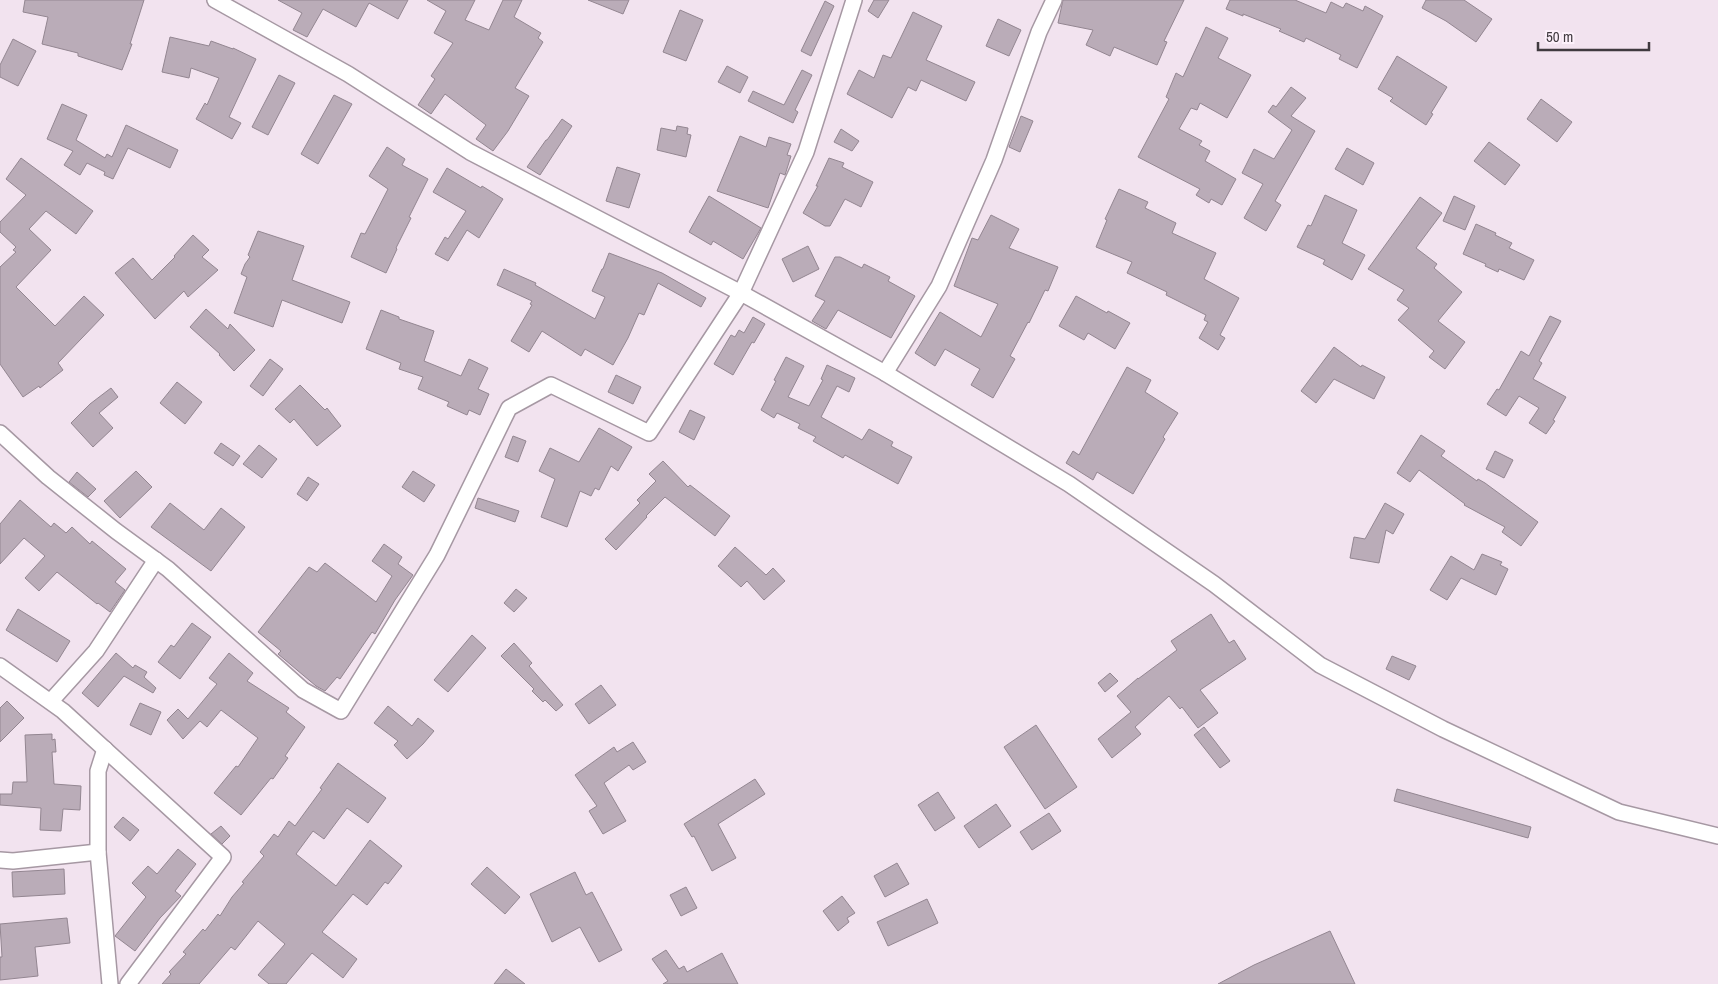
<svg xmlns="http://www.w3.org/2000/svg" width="1718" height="984" font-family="'Archivo Narrow',sans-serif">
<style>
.building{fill:#baacb8;stroke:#938691}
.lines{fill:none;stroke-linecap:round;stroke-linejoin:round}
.street-casing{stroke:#a698a3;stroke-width:18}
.street{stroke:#fff;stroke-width:15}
</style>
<rect width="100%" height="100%" fill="#f2e3ef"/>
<g class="building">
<path d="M25,0H144L130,44H132L122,70L78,56V53L42,44L48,17L23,12Z"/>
<path d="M278,0H408L398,19L369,3L356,27L323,9L307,37L293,30L302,13Z"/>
<path d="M427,0H475L465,20L489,30L503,0H522L514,17L541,33L538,38L543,42L515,88L529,96L508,131L493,151L476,139L486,125L445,94L431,114L418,105L435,79L431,76L453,43L434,33L446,11Z"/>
<path d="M588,0H629L623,14Z"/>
<path d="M874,0H889L878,18L868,11Z"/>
<path d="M1063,0H1184L1164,41L1167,42L1157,65L1114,47L1110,56L1086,45L1093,30L1058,23Z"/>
<path d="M1230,0H1295L1326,13L1331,2L1343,8L1346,3L1363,11L1365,6L1383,16L1357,68L1339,59L1341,55L1306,38L1304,42L1279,31L1281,29L1243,14V16L1226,9Z"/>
<path d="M1426,0H1464L1492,19L1476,42L1446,21L1422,8Z"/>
<path d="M825,1L834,6L811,56L801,51Z"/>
<path d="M680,10L703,20L686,61L663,52Z"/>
<path d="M913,12L942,26L926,60L975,82L966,101L921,80L916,91L908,87L892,118L847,94L859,70L874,78L883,55L891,58Z"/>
<path d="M998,19L1021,30L1009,56L986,46Z"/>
<path d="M1206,27L1228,38L1218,58L1251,75L1227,118L1200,103L1197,110L1191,108L1179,129L1202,141L1199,145L1210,151L1205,161L1236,179L1222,205L1211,199L1209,203L1196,195L1200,189L1138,157L1169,99L1166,97L1176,73L1183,77Z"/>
<path d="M170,37L209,46L211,41L233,49V48L256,59L229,117L241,123L232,139L196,119L205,103L207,105L219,78L191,68L189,78L162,72Z"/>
<path d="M13,39L36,51L18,86L0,77V65Z"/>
<path d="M1397,56L1447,87L1431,113L1433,114L1426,125L1390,101L1393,98L1378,89Z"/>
<path d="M727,66L748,77L740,93L718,82Z"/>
<path d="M802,70L812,75L795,110L798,112L793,123L748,101L753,91L784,105Z"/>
<path d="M279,75L295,83L268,135L252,127Z"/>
<path d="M1291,87L1306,98L1291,116L1315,131L1275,201L1281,205L1266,231L1244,218L1263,184L1242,173L1254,149L1274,159L1292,130L1268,112L1273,105L1276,107Z"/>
<path d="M334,95L352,104L318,164L301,154Z"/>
<path d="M1541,99L1572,122L1557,142L1527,119Z"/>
<path d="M62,104L87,115L76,140L105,158L107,154L112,157L126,125L178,150L170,168L128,148L113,179L104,175L105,172L87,163L80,175L64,165L73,151L47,139Z"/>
<path d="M1021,116L1033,121L1020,152L1009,147Z"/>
<path d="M562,119L572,126L540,175L527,167L546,140H547Z"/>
<path d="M677,126L688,128L687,134L691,135L686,157L657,150L661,128L676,131Z"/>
<path d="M841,129L859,141L852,151L834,142Z"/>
<path d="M740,136L766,147L769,137L791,144L787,155L791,156L785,175L780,173L768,208L717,191Z"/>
<path d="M1489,142L1520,165L1505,185L1474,161Z"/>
<path d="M387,147L405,159L402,165L428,179L409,217L411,218L396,248L397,249L386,273L351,257L361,233L365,234L388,189L369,176Z"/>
<path d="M1347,148L1374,163L1363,185L1335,169Z"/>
<path d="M21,158L93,211L76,234L46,211L29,229L51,250L16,287L55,326L84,296L104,315L58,363L63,370L40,388L39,386L23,397L0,364V267L16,252L13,250L16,247L0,232V222L26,195L6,179Z"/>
<path d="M829,158L844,163L842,167L873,182L861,207L845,199L830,226H825L803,213L818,186H816Z"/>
<path d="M617,167L640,174L629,208L606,201Z"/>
<path d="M447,168L481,188L482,186L503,199L479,238L467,230L448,261L435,254L445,237L448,239L466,211L433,192Z"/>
<path d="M1119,189L1148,202L1145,208L1176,223L1172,233L1216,253L1204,279L1239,298L1220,335L1225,338L1218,350L1199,338L1208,322L1204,320L1206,315L1166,295L1167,292L1127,273L1132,262L1096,247L1107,220L1105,219Z"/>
<path d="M1325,195L1357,210L1342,243L1365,255L1352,280L1323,264L1325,260L1297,247L1308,225L1311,226Z"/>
<path d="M709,196L761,228L743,259L713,241L711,245L689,232Z"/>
<path d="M1454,196L1475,206L1465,230L1443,221Z"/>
<path d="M1420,197L1442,213L1416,248L1437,264L1434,268L1462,292L1438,321L1465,342L1445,369L1429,357L1434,351L1398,320L1409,308L1397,300L1404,290L1368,269Z"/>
<path d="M991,215L1019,229L1009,248L1058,267L1048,291L1045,290L1029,323L1028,322L1010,356L1015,359L993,398L971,385L980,369L945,349L935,366L915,353L940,312L981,337L998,304L954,286L972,238L978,240Z"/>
<path d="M1476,224L1496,233L1495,235L1512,243L1509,248L1534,260L1524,280L1499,269L1498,272L1485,266L1486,264L1463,254Z"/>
<path d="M258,231L304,246L292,280L350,302L342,323L282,300L273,327L234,313L247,277L241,274L245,264L250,257L248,255Z"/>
<path d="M193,235L209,250L202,257L218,270L188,297L184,291L155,319L115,273L133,258L152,280L175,257L174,256Z"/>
<path d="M808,246L819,269L793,282L782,259Z"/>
<path d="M609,253L662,273L706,298L701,307L658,283L644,315L639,313L628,338L613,365L585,349L581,356L542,331L529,352L511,341L532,305L530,304L532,301L497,285L504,269L536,283L535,285L595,319L605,297L592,291L602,269H603Z"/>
<path d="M835,257H840L862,268L864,264L890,277L888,281L915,296L891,338L838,310L826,329L812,321L825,301L815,296Z"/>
<path d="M1076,296L1107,313L1108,311L1130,323L1115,349L1088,333L1084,340L1059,326Z"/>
<path d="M206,309L228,329L230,324L255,350L234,371L219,355L220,354L190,327Z"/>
<path d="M381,310L399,317V319L434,331L424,361L461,376L469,359L488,368L478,389L489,394L480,415L469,410L467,415L447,406L449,402L418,389L423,377L399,369L401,363L366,349Z"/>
<path d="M1550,316L1561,321L1539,361L1542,363L1533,379L1566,397L1553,420L1555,421L1546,434L1529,423L1539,408L1519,396L1506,416L1487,404L1497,389L1499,390L1521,351L1529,356Z"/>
<path d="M753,317L765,324L754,343L752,342L733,375L714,364L731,335L735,337L739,330L744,333Z"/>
<path d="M1334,347L1361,367L1362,365L1385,377L1374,399L1334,379L1316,403L1301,391Z"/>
<path d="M786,357L804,366L788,397L809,406L823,380L821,379L827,365L855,378L849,392L837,386L821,417L862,440L869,429L893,442L891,446L912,457L898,484L845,455L843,458L813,441L816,437L798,428L800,424L777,413L774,418L761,410L776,381L774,380Z"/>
<path d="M270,359L283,369L263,396L250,386Z"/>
<path d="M1127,367L1151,380L1145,392L1178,413L1163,437L1165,439L1133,494L1097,472L1093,480L1066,463L1073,451L1079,455Z"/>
<path d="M616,375L641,387L633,404L608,392Z"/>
<path d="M177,382L202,402L185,424L160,403Z"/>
<path d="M300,385L325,410L327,408L341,426L317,446L294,419L290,423L275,409Z"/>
<path d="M111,388L118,397L99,413L113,428L93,447L71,423L90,404Z"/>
<path d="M690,410L705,417L694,440L679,432Z"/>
<path d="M599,428L632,447L618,471L611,466L599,490L595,488L591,496L580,491L567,527L541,517L555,479L539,471L550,448L579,462Z"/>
<path d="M1421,435L1445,451L1441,456L1477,481L1478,479L1485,483L1538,522L1521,546L1502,532L1505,527L1464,505L1465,504L1419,470L1410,482L1397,473Z"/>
<path d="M513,436L526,441L518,462L505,457Z"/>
<path d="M221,443L240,456L233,466L214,453Z"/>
<path d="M259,445L277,459L262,478L243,464Z"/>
<path d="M1495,451L1513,460L1504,478L1486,469Z"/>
<path d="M663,461L688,487L690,485L730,516L715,536L665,497L646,516L647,517L616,550L605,539L640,503L637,500L656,481L649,474Z"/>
<path d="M136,471L152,487L120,518L104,501Z"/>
<path d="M413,471L435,485L424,502L402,487Z"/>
<path d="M77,472L96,489L88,497L69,482Z"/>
<path d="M308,477L319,484L307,501L297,494Z"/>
<path d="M478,498L519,511L515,522L475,508Z"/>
<path d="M20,500L51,527L54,523L66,533L72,527L90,544L92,541L126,569L115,582L125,590L110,612L98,603L97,604L57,572L39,591L25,578L45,556L24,538L0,564V524Z"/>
<path d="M170,503L204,530L221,508L245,527L211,571L151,527Z"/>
<path d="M1385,503L1404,514L1393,534L1386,530L1379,563L1350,558L1354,537L1365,539Z"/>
<path d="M384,544L402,557L398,564L413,575L395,600L375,634L372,632L340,679L337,677L325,691L316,686L278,654L281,651L258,632L309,567L317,572L325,563L376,602L392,576L372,561Z"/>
<path d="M735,547L766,575L773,568L785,581L764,600L747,581L741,587L718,566Z"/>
<path d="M1482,554L1502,562L1500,565L1508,569L1496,595L1461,578L1447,600L1430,590L1451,556L1474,570Z"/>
<path d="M516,589L527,598L514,612L504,603Z"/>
<path d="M18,609L70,641L57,662L6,630Z"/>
<path d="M1211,614L1229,643L1234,640L1246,659L1200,690L1218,713L1198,728L1182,707L1180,709L1169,696L1135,727L1141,734L1112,758L1098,739L1131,712L1117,696L1138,678V679L1177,650L1171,641Z"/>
<path d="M192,623L211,637L180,679L158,662L171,645L174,647Z"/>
<path d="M472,635L486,648L448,692L434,680Z"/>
<path d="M514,643L532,663L529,666L563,705L556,711L545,700L543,702L532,691L534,689L501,656Z"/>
<path d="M116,653L133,668L135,665L147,672L144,677L156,688L153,693L124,676L98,707L82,693Z"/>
<path d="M229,653L253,673L247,681L289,708L286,712L305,727L285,756L288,758L273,779L271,778L241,815L214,793L236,766L238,767L258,738L221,710L207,727L200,721L183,739L167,720L178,709L188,719L217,684L209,678Z"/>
<path d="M1392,656L1416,666L1409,680L1386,669Z"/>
<path d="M1110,673L1118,681L1105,692L1098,683Z"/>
<path d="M601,685L616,705L589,724L575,704Z"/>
<path d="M7,701L24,718L0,742V708Z"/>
<path d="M140,703L161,712L151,735L130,725Z"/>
<path d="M388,706L412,726L418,718L434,731L423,744L407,759L394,745L398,741L374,723Z"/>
<path d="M1036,725L1077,787L1045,809L1004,747Z"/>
<path d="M1204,727L1230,761L1220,768L1194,735Z"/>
<path d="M52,734V740L55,739L56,752H52L54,784L81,786L80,810L63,809L61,831L40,830L41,808L0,805V794H12L13,782H27L25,735Z"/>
<path d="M633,742L646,762L633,770L629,765L604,783L626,821L603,834L589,811L597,806L575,775L614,747L617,752Z"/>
<path d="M338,763L386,798L368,823L347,808L324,839L313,831L296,854L336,886L370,840L402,866L388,884L385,882L367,905L353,894L322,932L357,959L343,978L312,953L286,984H269L258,975L285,944L258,921L235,950L231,947L199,984H162L171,974L169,972L186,954L183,952L203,929L205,931L218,914L220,916L232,897L244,883L242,882L264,856L260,852L274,834L278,837L289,821L295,826L322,789L320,788Z"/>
<path d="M755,779L765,794L718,824L736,858L712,871L694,836L692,837L684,824Z"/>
<path d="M1397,789L1531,827L1528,838L1394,801Z"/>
<path d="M938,792L955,818L935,831L918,805Z"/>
<path d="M996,804L1011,826L979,848L964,826Z"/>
<path d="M1049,813L1061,831L1032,850L1020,832Z"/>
<path d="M123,817L139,830L130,841L114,827Z"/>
<path d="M221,826L230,836L222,844L211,834Z"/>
<path d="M178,849L196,864L175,891L181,896L160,918L135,951L115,936L146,897L132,883L148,866L157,874Z"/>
<path d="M897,863L909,884L885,897L874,876Z"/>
<path d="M487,867L520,897L505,914L471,884Z"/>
<path d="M64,869L65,894L13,897L12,872Z"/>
<path d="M575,872L586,895L592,892L622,950L599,962L580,927L552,942L530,894Z"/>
<path d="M686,887L697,908L681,916L670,895Z"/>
<path d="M842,896L855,913L847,918L849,922L838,931L823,911Z"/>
<path d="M927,899L938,923L888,946L877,922Z"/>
<path d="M67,918L70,943L35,947L38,976L0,980V957H2L0,924Z"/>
<path d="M1330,931L1355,984H1218L1254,965Z"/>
<path d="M666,950L679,969L684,966L687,972L722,953L738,984H663L668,981L652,959Z"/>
<path d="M506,969L525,984H494Z"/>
</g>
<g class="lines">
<g class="street-casing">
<g id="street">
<path d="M215,0L348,74L470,152L741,293L806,152L854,0"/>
<path d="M885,373L939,286L994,160L1039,32L1054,0"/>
<path d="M0,433L48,477L116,531L168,569L303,690L341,711L437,555L509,408L551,385L649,433L741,293L885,373L1069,484L1214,584L1320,665L1443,729L1619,812L1718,836"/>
<path d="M0,666L63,711L223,857L128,984"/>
<path d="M51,701L96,651L156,560"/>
<path d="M105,749L98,771V852L110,984"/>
<path d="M0,860L13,861L98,852"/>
</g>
</g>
<use href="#street" class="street"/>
</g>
<path d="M1538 42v8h111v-8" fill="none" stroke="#403a3f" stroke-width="2.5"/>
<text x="1546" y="42" font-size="15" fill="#403a3f" stroke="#fdf1fb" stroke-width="4" paint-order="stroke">50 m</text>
</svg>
